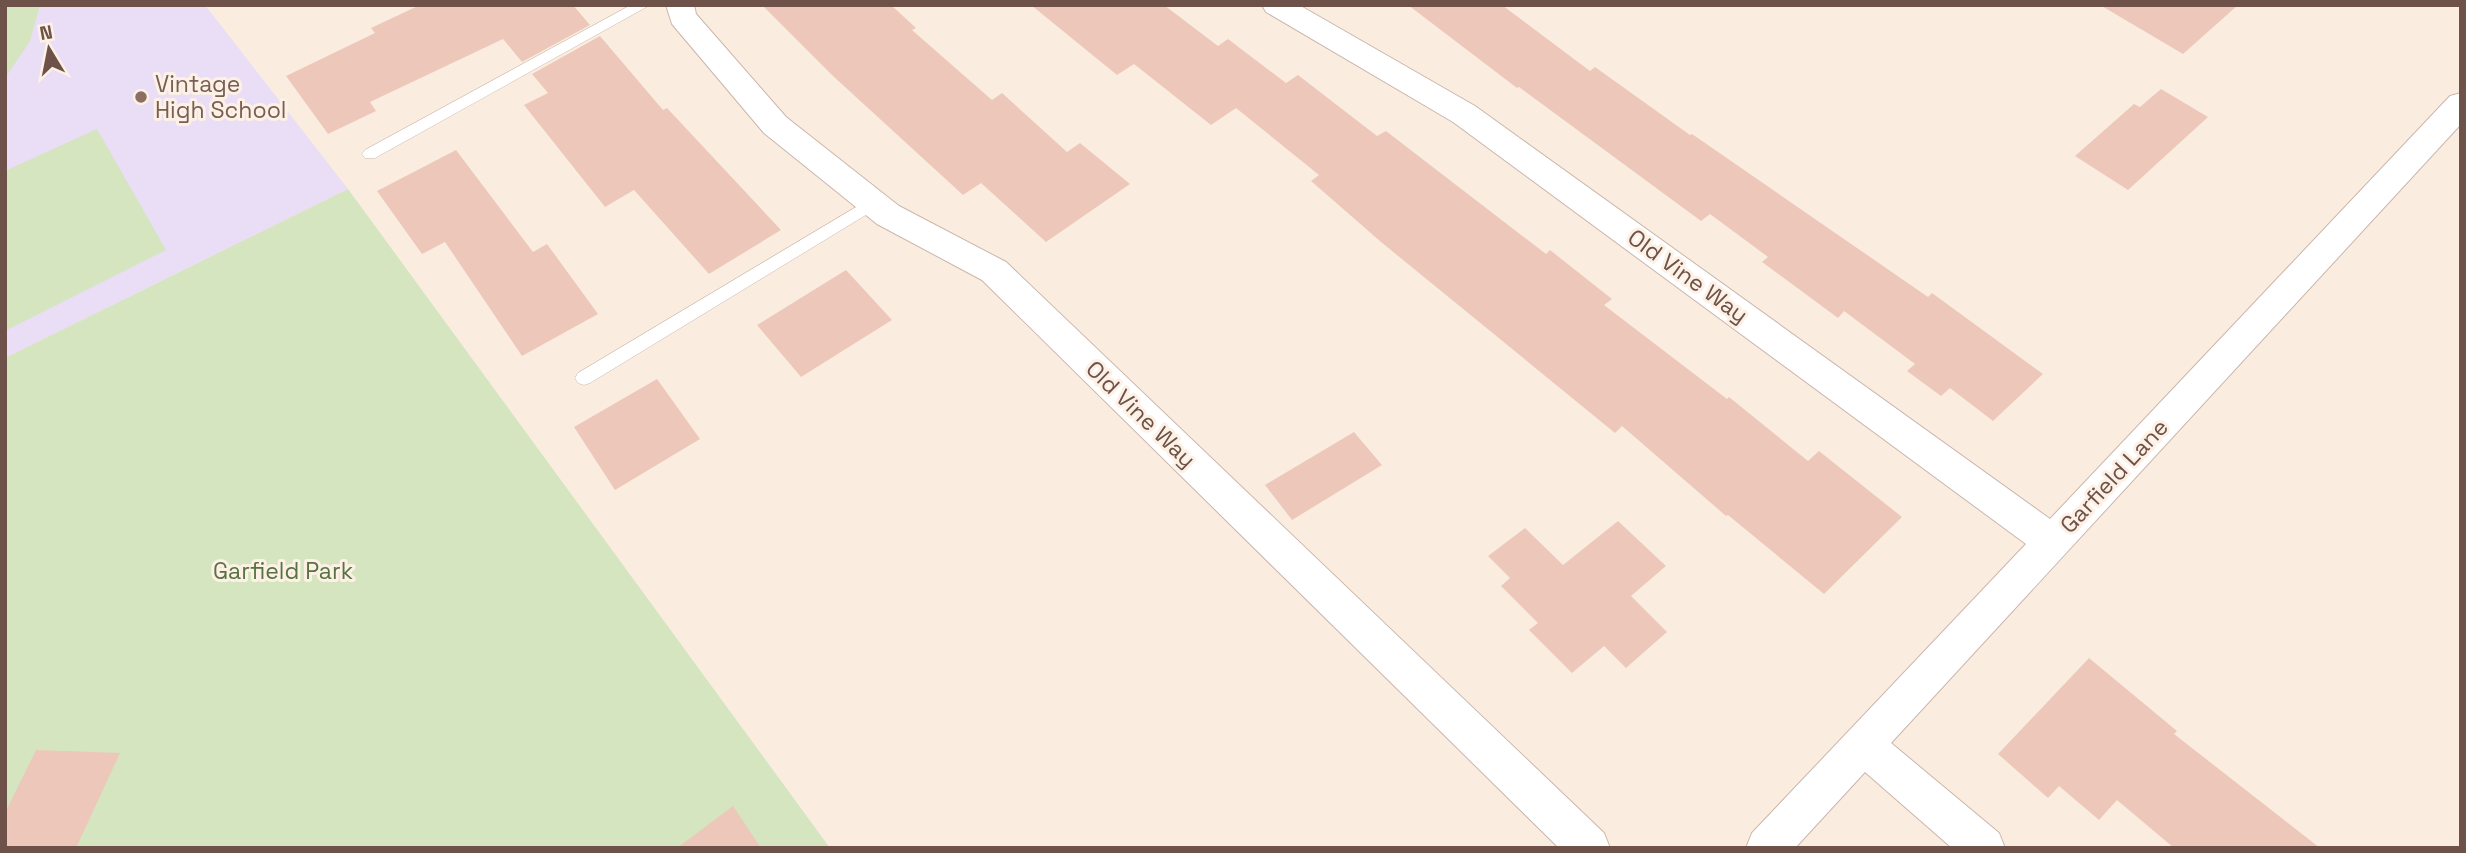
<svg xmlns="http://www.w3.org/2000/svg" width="2466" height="853" font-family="'Space Grotesk',sans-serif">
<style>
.education{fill:#eaddf6}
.green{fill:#d4e5c0}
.building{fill:#edc8ba}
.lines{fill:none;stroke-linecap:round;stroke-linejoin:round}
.lane-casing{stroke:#cbb6ab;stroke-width:1}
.street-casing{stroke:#cbb6ab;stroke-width:2}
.lane{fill:#fff;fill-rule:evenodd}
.street{fill:#fff;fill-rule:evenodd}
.education-dot{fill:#8d6e63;stroke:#fdf1e5;stroke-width:2.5}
.labels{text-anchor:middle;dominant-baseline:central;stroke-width:6;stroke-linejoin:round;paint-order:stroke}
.education-label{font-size:23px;fill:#785e54;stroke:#fdf1e5;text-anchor:start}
.street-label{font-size:23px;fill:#6e524a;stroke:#fdf1e5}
.park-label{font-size:23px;fill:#577342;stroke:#fdf1e5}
</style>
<rect width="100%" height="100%" fill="#faede0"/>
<path class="education" d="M5,5H205L348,189L5,358Z"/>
<g class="green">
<path d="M5,5H40L30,41L5,78Z"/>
<path d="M97,129L166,250L5,331V171Z"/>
<path d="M348,189L830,848H5V358Z"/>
</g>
<g class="building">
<path d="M420,5H573L590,25L522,62L503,39L370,102L376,111L328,134L286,76L375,33L371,28Z"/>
<path d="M762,5H891L916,28L912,30L992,100L1002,93L1067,152L1080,143L1130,184L1046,242L981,183L963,195L833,76Z"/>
<path d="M1031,5H1164L1218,46L1228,39L1286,83L1298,75L1377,136L1386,131L1546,254L1550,250L1612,299L1604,305L1727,399L1729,397L1808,461L1819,451L1902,517L1824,594L1728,515L1726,516L1622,426L1615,433L1381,242L1311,181L1319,175L1236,108L1211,125L1134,64L1117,75Z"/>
<path d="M1408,5H1502L1590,71L1595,67L1690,135L1692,134L1928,297L1932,293L2043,374L1993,421L1950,388L1941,396L1907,371L1915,364L1844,311L1838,318L1762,262L1768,257L1710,214L1701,221L1519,87L1517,88Z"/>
<path d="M2100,5H2238L2183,54Z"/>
<path d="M600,36L663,110L667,108L781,230L709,274L634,190L605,207L524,105L548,93L532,74Z"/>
<path d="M2161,89L2208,117L2128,190L2075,156L2134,104L2140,107Z"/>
<path d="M456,150L533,252L547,244L598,314L522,356L445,242L422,254L377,191Z"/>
<path d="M846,270L892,320L801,377L757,325Z"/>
<path d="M657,379L700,439L615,490L574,427Z"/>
<path d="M1354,432L1382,465L1292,520L1265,485Z"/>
<path d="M1618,521L1666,566L1631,596L1667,632L1626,668L1604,646L1572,673L1529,630L1538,623L1501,586L1510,578L1488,556L1525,528L1563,565Z"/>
<path d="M2089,658L2177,731L2174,734L2320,848H2174L2117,800L2099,820L2059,786L2048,798L1998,754Z"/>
<path d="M36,750L120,753L76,848H5V813Z"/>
<path d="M733,806L761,848H677Z"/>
</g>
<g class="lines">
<g class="lane-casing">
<g id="lane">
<path d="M631,5H650L375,158H365L362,154L365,150Z"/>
<path d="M873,197L881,203L879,207L590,383L584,385L578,383L575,378L578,373Z"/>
</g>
</g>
<g class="street-casing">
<g id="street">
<path d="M666,5H694L696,14L786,117L899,206L1006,262L1604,833L1610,848H1559L982,280L877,224L764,133L672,24Z"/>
<path d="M1262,5H1299L1475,106L2050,519L2450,96L2461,93V124L1891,743L1999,833L2005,848H1952L1865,772L1795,848H1746L1752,833L2026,544L1453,122L1266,12Z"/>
</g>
</g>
<use href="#lane" class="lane"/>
<use href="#street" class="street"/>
</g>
<circle class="education-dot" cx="141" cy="97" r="7"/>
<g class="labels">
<g class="education-label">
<text x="155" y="84">Vintage<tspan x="155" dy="26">High School</tspan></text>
</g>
<g class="street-label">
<text transform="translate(1688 276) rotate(36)">Old Vine Way</text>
<text transform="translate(1141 414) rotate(44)">Old Vine Way</text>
<text transform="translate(2114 476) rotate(-47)">Garfield Lane</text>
</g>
<g class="park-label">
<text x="283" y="571">Garfield Park</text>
</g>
</g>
<rect width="2466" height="853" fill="none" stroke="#6e524a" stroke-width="14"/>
<g transform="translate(49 49) rotate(350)" stroke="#fdf1e5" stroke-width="5" paint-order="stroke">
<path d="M0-5L12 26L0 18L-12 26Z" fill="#6e524a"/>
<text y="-10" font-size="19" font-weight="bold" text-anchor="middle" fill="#6e524a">N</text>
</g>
</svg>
